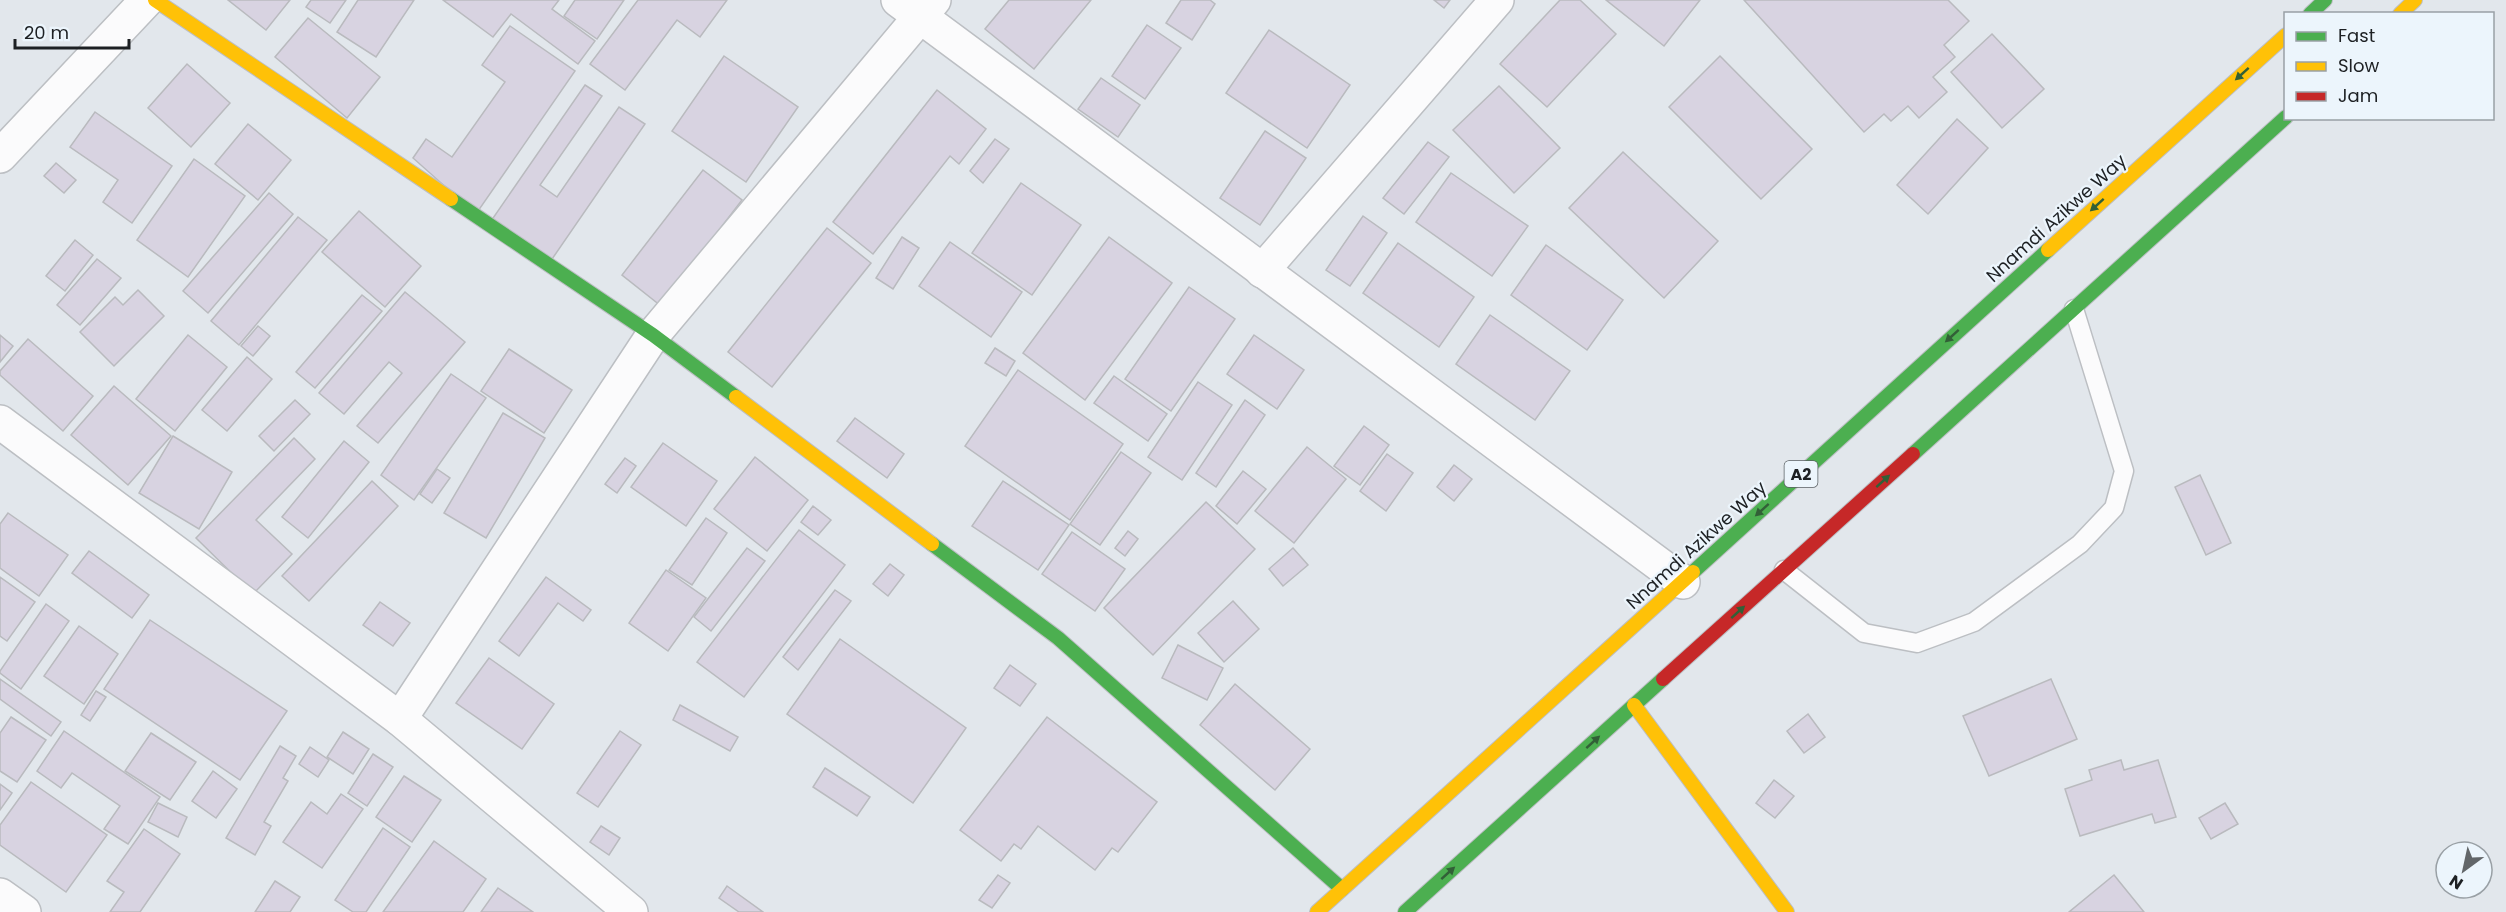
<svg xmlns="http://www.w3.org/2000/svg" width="2506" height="912" font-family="Poppins,sans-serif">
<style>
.building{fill:#d8d3e1;stroke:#b9babe;stroke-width:1.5}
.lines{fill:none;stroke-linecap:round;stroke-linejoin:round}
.lane-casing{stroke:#bcbfc3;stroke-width:21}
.street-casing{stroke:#bcbfc3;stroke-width:36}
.fast-casing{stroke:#bcbfc3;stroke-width:16}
.slow-casing{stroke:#bcbfc3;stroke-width:16}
.jam-casing{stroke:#bcbfc3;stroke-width:16}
.lane{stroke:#fbfbfc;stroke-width:18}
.street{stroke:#fbfbfc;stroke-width:33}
.fast{stroke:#4caf50;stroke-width:14}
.slow{stroke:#ffc107;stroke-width:14}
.jam{stroke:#c62828;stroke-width:14}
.oneway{fill:#326037}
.labels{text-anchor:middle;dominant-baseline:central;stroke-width:4.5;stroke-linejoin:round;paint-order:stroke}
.shield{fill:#ecf5fc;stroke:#5b6064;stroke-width:1.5}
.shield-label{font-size:16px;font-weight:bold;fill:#1d2023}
.street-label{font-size:18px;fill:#1d2023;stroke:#ecf5fc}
</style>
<rect width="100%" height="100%" fill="#e2e7ec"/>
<g class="building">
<path d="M228,0H290L266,30Z"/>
<path d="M311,0H346L330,23L306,7Z"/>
<path d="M358,0H414L376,57L337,32Z"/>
<path d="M443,0H559L552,9L595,41L578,64L511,14L493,37Z"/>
<path d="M575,0H624L597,39L564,16Z"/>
<path d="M638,0H727L700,37L677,20L625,90L590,64Z"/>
<path d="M1009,0H1091L1034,69L985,29Z"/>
<path d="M1181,0H1210L1215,4L1192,40L1166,23Z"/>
<path d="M1434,0H1450L1444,8Z"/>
<path d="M1560,0H1580L1616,34L1547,107L1500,64Z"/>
<path d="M1606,0H1700L1664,46Z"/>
<path d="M1744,0H1948L1969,21L1944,45L1955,57L1933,77L1947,92L1919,118L1908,106L1891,121L1884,114L1864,132Z"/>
<path d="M308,18L380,77L347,118L275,57Z"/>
<path d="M1147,25L1181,48L1145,99L1112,76Z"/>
<path d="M510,26L575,71L476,214L413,158L426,139L452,157L505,82L482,65Z"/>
<path d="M1269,30L1350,85L1307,148L1226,93Z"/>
<path d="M1992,34L2044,89L2002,128L1951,72Z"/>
<path d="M724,56L798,107L746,182L672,131Z"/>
<path d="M1720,56L1812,149L1761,199L1669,107Z"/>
<path d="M187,64L230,103L191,147L148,108Z"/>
<path d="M1101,78L1140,105L1118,137L1078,109Z"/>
<path d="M585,85L602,96L540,185L557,197L619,107L645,124L550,262L491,221Z"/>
<path d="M1499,86L1560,148L1514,193L1453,130Z"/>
<path d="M937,90L986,129L959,164L950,156L873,254L833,222Z"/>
<path d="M95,112L172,166L132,223L103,202L118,180L70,147Z"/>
<path d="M1957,119L1988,148L1928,214L1897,185Z"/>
<path d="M248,124L291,160L258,200L215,164Z"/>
<path d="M1265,131L1306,158L1260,225L1220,198Z"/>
<path d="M995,139L1009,149L983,183L970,171Z"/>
<path d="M1428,142L1449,157L1404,214L1383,198Z"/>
<path d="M1623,152L1718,241L1664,298L1569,208Z"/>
<path d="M194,159L245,196L188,277L137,240Z"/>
<path d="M56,163L76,180L64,193L44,176Z"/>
<path d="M703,170L742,200L661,306L622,275Z"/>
<path d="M1451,173L1528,226L1492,276L1416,222Z"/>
<path d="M1021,183L1081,225L1032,295L972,253Z"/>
<path d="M269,193L293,214L208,313L183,291Z"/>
<path d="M359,211L421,266L385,307L322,252Z"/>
<path d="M1363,216L1387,233L1350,286L1326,270Z"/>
<path d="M298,217L327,240L239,345L211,321Z"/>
<path d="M827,228L871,263L772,387L728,352Z"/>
<path d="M902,237L919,248L893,289L876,278Z"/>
<path d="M1109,237L1172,283L1085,400L1023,353Z"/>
<path d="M75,240L93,255L65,291L46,276Z"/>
<path d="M950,242L1022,292L991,337L919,286Z"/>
<path d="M1398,243L1474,297L1439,347L1363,293Z"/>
<path d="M1546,245L1623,300L1587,350L1511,295Z"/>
<path d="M97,259L121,278L80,325L57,305Z"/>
<path d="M1189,287L1235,319L1171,411L1125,379Z"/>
<path d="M138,290L164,316L114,366L80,332L115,297L123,305Z"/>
<path d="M405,292L465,342L378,443L357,426L402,373L389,362L344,414L319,393Z"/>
<path d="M362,295L382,311L315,388L296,372Z"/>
<path d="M1490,315L1570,371L1535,420L1456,364Z"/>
<path d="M258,326L270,336L253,356L241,346Z"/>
<path d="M0,335L13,346L0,362Z"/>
<path d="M188,335L227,367L175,431L136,399Z"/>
<path d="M1254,335L1304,370L1277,409L1227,374Z"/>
<path d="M28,339L93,396L63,431L0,375V371Z"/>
<path d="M995,348L1015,361L1006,376L985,363Z"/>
<path d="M509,349L572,390L544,433L481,391Z"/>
<path d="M247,357L272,379L227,431L202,410Z"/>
<path d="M1018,370L1123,444L1070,520L965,446Z"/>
<path d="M451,374L486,398L414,500L381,475Z"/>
<path d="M1114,376L1167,414L1148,441L1094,403Z"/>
<path d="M1198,382L1232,405L1182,480L1148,457Z"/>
<path d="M114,386L171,436L128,485L71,435Z"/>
<path d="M295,400L310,414L274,451L259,436Z"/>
<path d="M1245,400L1265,415L1216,487L1196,473Z"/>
<path d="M503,413L545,438L486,538L444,513Z"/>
<path d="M855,418L904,454L887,478L837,441Z"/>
<path d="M1364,426L1389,445L1360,485L1334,466Z"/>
<path d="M173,436L232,472L199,529L139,493Z"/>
<path d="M294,438L315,459L256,520L292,554L253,594L196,538Z"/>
<path d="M344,441L369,462L308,538L282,517Z"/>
<path d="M663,443L717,481L686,526L631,487Z"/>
<path d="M1307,447L1346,479L1294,543L1255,511Z"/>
<path d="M1121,452L1151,473L1100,545L1070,524Z"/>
<path d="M1387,454L1413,473L1386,511L1360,491Z"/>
<path d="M755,457L808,500L767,551L714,509Z"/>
<path d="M625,458L636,466L617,493L605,484Z"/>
<path d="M1454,465L1472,479L1454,501L1437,487Z"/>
<path d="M437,469L450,478L432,503L420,494Z"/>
<path d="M1243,471L1266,489L1237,524L1216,506Z"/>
<path d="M2200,475L2231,543L2206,555L2175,487Z"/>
<path d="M372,481L398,506L309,601L282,576Z"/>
<path d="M1003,481L1069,525L1038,570L972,526Z"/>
<path d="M1206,502L1255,549L1153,655L1104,608Z"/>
<path d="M813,506L831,520L818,535L801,522Z"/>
<path d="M8,513L68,555L39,596L0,568V524Z"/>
<path d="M706,518L727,533L692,585L669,570Z"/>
<path d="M799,530L845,565L744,697L697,662Z"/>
<path d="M1128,531L1138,539L1125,556L1115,548Z"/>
<path d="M1072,532L1125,569L1095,611L1042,574Z"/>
<path d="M747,548L765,561L711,631L694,617Z"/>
<path d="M1293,548L1308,565L1283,586L1269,569Z"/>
<path d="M89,551L149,595L132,618L72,573Z"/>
<path d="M890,564L904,575L888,596L873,584Z"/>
<path d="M666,570L706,598L668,651L629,623Z"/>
<path d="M0,577L35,602L7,641L0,636Z"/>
<path d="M546,577L591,610L583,621L558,603L519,656L499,641Z"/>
<path d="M835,590L851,601L798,670L783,657Z"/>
<path d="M1233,601L1259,629L1224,662L1198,633Z"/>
<path d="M380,602L410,623L393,646L363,625Z"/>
<path d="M46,604L69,621L21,689L0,673V671Z"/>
<path d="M150,620L287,711L240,780L104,689Z"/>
<path d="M79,626L118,654L84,704L44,676Z"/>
<path d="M840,639L966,728L913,803L787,714Z"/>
<path d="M1178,645L1223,668L1207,700L1162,678Z"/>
<path d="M489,658L554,704L522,749L456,703Z"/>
<path d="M1010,665L1036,684L1020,706L994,688Z"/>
<path d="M0,679L61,722L51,736L0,699Z"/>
<path d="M2051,679L2077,739L1989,776L1963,716Z"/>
<path d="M1235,684L1310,749L1275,790L1200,725Z"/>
<path d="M96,691L106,697L90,721L81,715Z"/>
<path d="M680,705L738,737L730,751L673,720Z"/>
<path d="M1808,714L1825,737L1804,753L1787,731Z"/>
<path d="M11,717L46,740L17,782L0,771V733Z"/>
<path d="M1047,717L1157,802L1118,852L1112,848L1095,870L1038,826L1021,849L1014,844L1001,861L960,830Z"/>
<path d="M64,731L160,797L128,844L104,829L120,806L72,773L61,788L37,771Z"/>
<path d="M620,731L641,745L598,807L577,793Z"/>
<path d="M343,732L369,749L353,774L327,757Z"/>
<path d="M151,733L196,762L170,800L125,771Z"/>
<path d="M280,746L296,756L283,778L288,781L264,822L271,826L255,855L226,838Z"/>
<path d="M310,747L329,760L318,777L299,764Z"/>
<path d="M373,754L393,767L367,806L348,793Z"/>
<path d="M2121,760L2124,770L2158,760L2176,817L2155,823L2152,814L2080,836L2065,789L2092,780L2089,770Z"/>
<path d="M825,768L870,797L857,816L813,787Z"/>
<path d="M213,771L237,789L216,818L192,801Z"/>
<path d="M404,776L441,800L412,842L376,817Z"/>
<path d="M1774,780L1794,796L1775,818L1756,803Z"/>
<path d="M31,782L107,835L66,892L0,845V825Z"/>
<path d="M0,784L12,793L0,810Z"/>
<path d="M341,794L363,809L322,868L283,842L311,802L327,814Z"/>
<path d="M158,803L187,817L178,837L148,822Z"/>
<path d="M2225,803L2238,824L2211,839L2199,818Z"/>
<path d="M601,826L620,838L609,855L590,842Z"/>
<path d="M383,828L410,847L366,912H353L335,900Z"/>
<path d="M144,829L180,854L140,912H110L124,892L107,881Z"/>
<path d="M434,841L486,879L463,912H383Z"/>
<path d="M998,875L1010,883L992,908L979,900Z"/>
<path d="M2114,875L2144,912H2069Z"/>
<path d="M275,881L300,897L290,912H255Z"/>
<path d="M727,886L763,912H739L719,898Z"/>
<path d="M498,888L533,912H481Z"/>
</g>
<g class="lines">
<g class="lane-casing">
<path id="lane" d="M1784,570L1864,633L1917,643L1974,622L2080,544L2114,508L2124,471L2074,309"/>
</g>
<g class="street-casing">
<g id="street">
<path d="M898,0L1683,582"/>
<path d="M0,156L147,0"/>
<path d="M1262,271L1497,0"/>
<path d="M0,422L400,719L631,912"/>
<path d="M400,719L653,335L934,0"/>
<path d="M0,895L24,912"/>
</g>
</g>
<g class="fast-casing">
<g id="fast">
<path d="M2310,14L2325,0"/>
<path d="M451,199L653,335L736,397"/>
<path d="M1913,454L2286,117"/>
<path d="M932,544L1058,638L1342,889"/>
<path d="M1693,572L2048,250"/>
<path d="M1405,912L1663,679"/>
</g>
</g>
<g class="slow-casing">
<g id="slow">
<path d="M155,0L451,199"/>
<path d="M2400,14L2415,0"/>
<path d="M2048,250L2286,35"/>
<path d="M736,397L932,544"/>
<path d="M1634,705L1787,912"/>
<path d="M1317,912L1693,572"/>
</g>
</g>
<g class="jam-casing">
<path id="jam" d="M1663,679L1913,454"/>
</g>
<use href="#lane" class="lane"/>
<use href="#street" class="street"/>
<use href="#fast" class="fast"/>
<use href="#slow" class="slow"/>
<use href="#jam" class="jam"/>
</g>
<defs><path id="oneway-solid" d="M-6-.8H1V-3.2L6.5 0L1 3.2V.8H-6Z" transform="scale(1.5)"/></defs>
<g class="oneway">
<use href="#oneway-solid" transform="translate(2242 74) rotate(138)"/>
<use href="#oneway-solid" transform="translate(2097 205) rotate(138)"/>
<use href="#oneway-solid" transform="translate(1952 336) rotate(138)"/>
<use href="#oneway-solid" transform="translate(1883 481) rotate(-42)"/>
<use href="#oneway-solid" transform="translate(1762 510) rotate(138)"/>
<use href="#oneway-solid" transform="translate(1738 612) rotate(-42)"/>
<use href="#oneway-solid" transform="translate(1593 742) rotate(-42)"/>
<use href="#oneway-solid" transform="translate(1448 873) rotate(-42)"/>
</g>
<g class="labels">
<rect class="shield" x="1784.5" y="461" width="33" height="26" rx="4.5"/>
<g class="shield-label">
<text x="1801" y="474">A2</text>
</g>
<g class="street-label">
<text transform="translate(2056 218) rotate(-42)">Nnamdi Azikwe Way</text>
<text transform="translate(1696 545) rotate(-42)">Nnamdi Azikwe Way</text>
</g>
</g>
<rect x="2284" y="12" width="210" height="108" fill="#ecf5fc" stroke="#99a0a5" stroke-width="1.5"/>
<rect x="2296" y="32" width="30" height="9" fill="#4caf50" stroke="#99a0a5" stroke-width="1.5"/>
<text x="2338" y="42" font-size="18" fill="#1d2023">Fast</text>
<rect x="2296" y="62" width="30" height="9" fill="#ffc107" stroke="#99a0a5" stroke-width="1.5"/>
<text x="2338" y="72" font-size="18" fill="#1d2023">Slow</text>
<rect x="2296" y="92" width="30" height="9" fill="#c62828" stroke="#99a0a5" stroke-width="1.5"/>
<text x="2338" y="102" font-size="18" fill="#1d2023">Jam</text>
<g transform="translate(2464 870) rotate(213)"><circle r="28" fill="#ecf5fc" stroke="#99a0a5" stroke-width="1.5"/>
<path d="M0-4.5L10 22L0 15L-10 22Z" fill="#626669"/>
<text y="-9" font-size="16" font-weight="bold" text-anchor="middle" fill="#1d2023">N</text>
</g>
<path d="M15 39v9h114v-9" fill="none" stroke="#1d2023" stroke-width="3"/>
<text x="24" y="39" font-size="18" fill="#1d2023" stroke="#ecf5fc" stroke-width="4.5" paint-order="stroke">20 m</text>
</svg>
